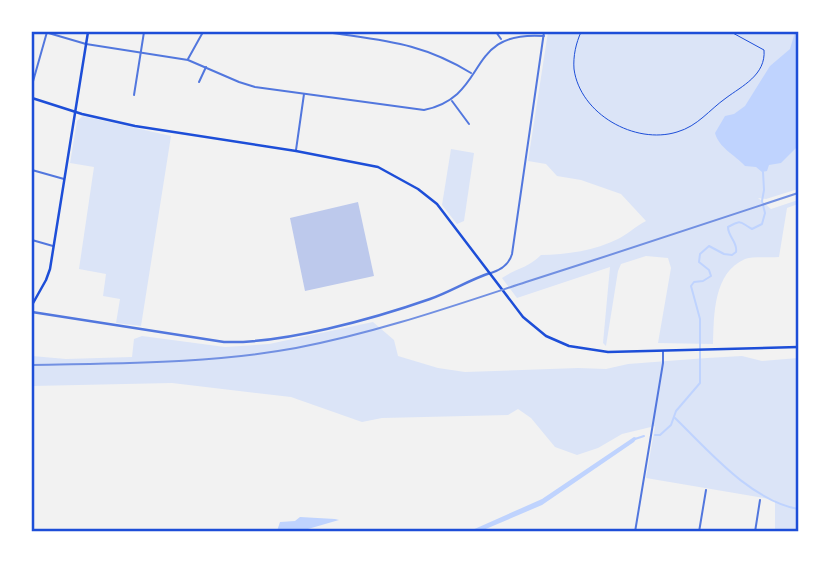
<svg xmlns="http://www.w3.org/2000/svg" width="830" height="563" font-family="'Nunito Sans',sans-serif">
<style>
.green{fill:#dbe4f7}
.water{fill:#bfd3fe}
.lines{fill:none;stroke-linecap:round;stroke-linejoin:round}
.stream{stroke:#bfd3fe;stroke-width:2}
.building{fill:#bdc9ec}
.path{stroke:#1d4ed8;stroke-width:1}
.minor{stroke:#5277de;stroke-width:2}
.tertiary{stroke:#5277de;stroke-width:2.5}
.secondary{stroke:#1d4ed8;stroke-width:2.5}
.rail{stroke:#7290e2;stroke-width:2}
.neatline{fill:none;stroke:#1d4ed8;stroke-width:2.5}
</style>
<rect width="100%" height="100%" fill="#f2f2f2"/>
<g class="green">
<path d="M548,32H798V189L766,199L758,198L771,209L798,200V204L787,208L779,257C769,258 754,256 745,259C713,273 714,315 713,344L658,343L671,268L668,258L646,256L621,264L618,271L606,346L603,343L610,267L517,298L502,278C517,268 528,268 541,255C566,255 596,250 618,239C628,234 636,226 646,221L621,194L581,180L557,176L546,164L528,161Z"/>
<path d="M83,116L171,136L141,326L116,323L120,299L103,296L106,274L79,269L94,167L70,163L77,121Z"/>
<path d="M451,149L474,153L464,221L457,224L442,205Z"/>
<path d="M373,322L394,340L398,356L438,368L465,372L578,368L606,369L628,364L707,358L742,356L762,361L798,358V457L796,458L798,460V531H775V500L646,478L655,426L622,434L598,448L577,455L555,447L531,418L518,409L508,415L382,418L362,422L291,397L172,383L32,386V356L66,359L132,357L134,339L142,336L225,347L269,344Z"/>
</g>
<g class="water">
<path d="M795,32H798V146L781,163L769,165L767,171L762,172L756,167L745,166C734,154 719,148 715,133L725,116L734,114L745,106L770,66L790,49Z"/>
<path d="M634,437L637,438L634,442L542,505L481,531H470L542,499Z"/>
<path d="M300,517L335,519L339,520L301,531H277L280,522L295,521Z"/>
</g>
<g class="lines">
<g class="stream">
<path d="M675,418C709,451 750,500 798,509"/>
<path d="M655,435H660L671,425L676,411L700,383V319L691,286L694,282L703,281L711,276L709,270L699,262L700,254L709,246L724,254L732,255L736,252C738,242 728,237 728,227C743,219 739,222 752,229L762,224L765,213L762,201L764,190L763,172"/>
<path d="M635,439L644,436"/>
</g>
</g>
<path class="building" d="M358,202L374,276L305,291L290,218Z"/>
<g class="lines">
<path class="path" d="M581,32C576,43 573,56 574,69C580,114 635,145 677,132C698,126 709,110 726,98C742,86 766,75 764,50L731,32"/>
<g class="minor">
<path d="M45,32L86,44L188,60L239,82L255,87L424,110C491,96 463,30 544,36"/>
<path d="M326,32C384,41 420,42 471,73"/>
<path d="M496,32L501,39"/>
<path d="M188,59L203,32"/>
<path d="M199,82L206,67"/>
<path d="M32,85L47,32"/>
<path d="M134,95L144,32"/>
<path d="M452,101L469,124"/>
<path d="M296,150L304,94"/>
<path d="M32,170L64,179"/>
<path d="M32,240L53,246"/>
<path d="M491,273C501,270 509,265 512,254L544,32"/>
<path d="M635,532L663,363V352"/>
<path d="M699,532L706,490"/>
<path d="M755,532L760,500"/>
</g>
<path class="tertiary" d="M32,312L224,342C283,344 373,319 430,299C450,292 469,280 490,273"/>
<g class="secondary">
<path d="M32,98L82,114L135,126L296,151L378,167L418,189L437,204L523,317L546,336L569,346L608,352L798,347"/>
<path d="M32,305L46,280L50,269L88,32"/>
</g>
<path class="rail" d="M32,365C120,363 208,364 296,348C375,333 450,307 526,282C617,253 708,223 798,193"/>
</g>
<rect width="830" height="563" fill="none" stroke="#ffffff" stroke-width="66"/>
<rect x="33" y="33" width="764" height="497" class="neatline"/>
</svg>
